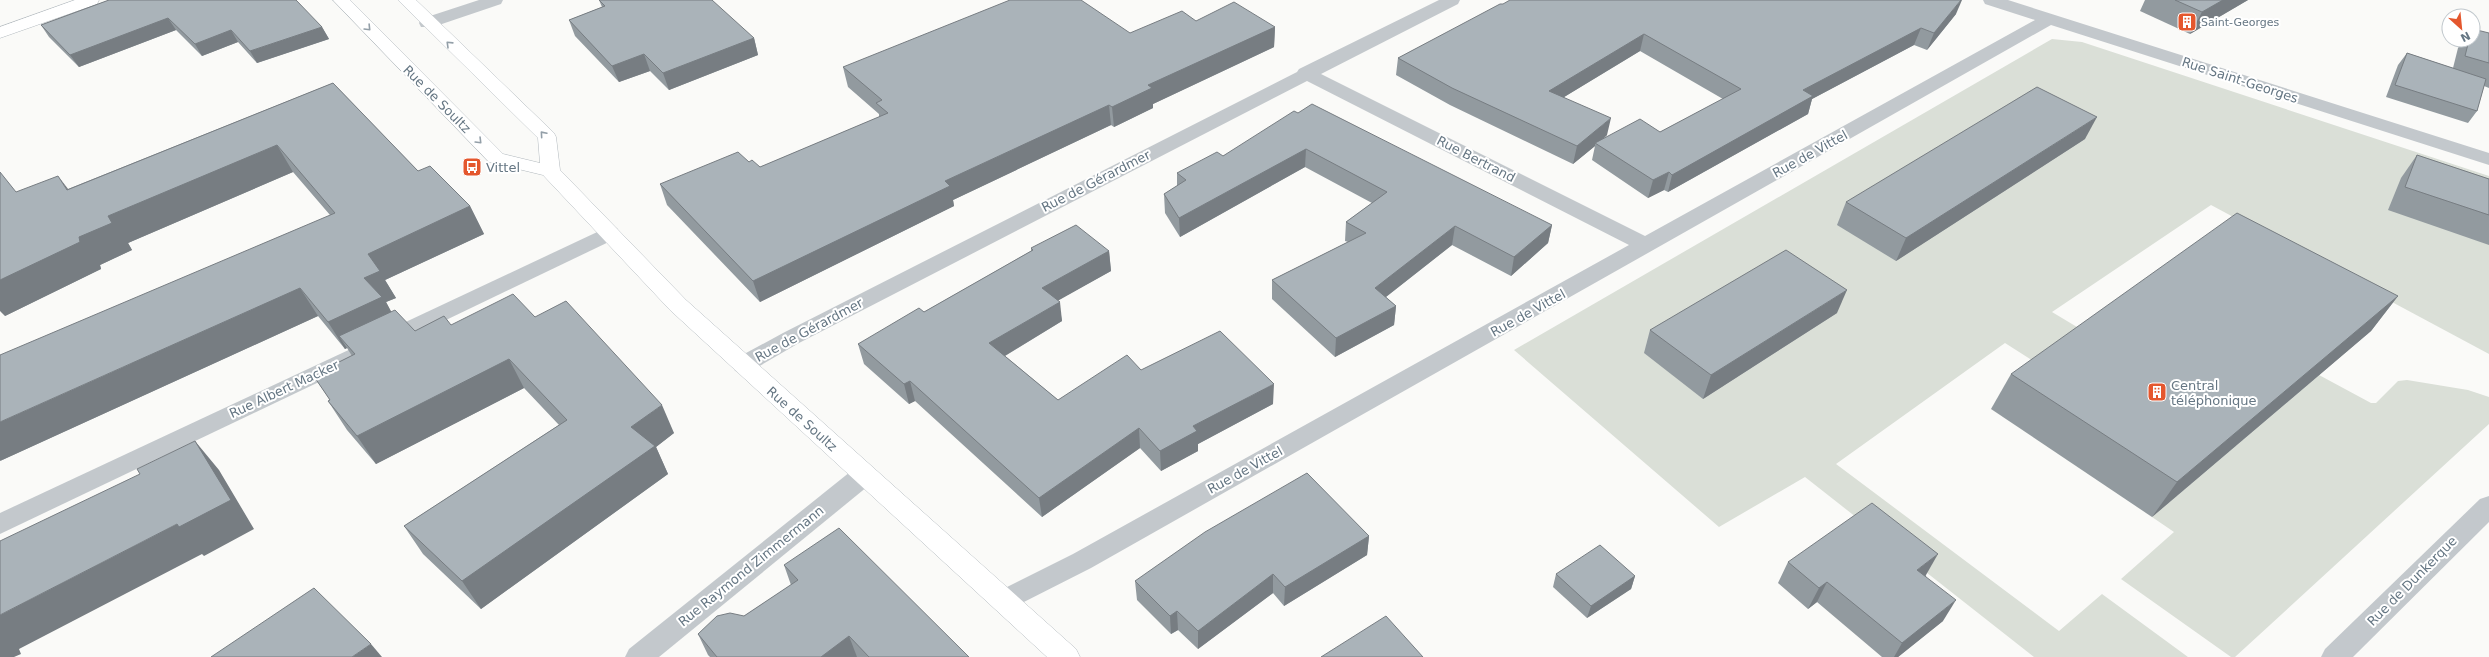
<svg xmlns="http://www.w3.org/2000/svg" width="2489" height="657" font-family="'DejaVu Sans',sans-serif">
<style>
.green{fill:#dadfd7}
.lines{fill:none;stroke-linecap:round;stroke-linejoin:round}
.secondary-casing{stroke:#b3babf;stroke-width:1}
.minor{fill:#c3c8cc;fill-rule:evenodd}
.tertiary{fill:#c3c8cc;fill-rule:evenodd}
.secondary{fill:#fff;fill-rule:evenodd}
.wall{fill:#929a9f;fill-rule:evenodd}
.shaded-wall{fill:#777d82}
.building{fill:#aab3b9;stroke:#777d82}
.oneway{stroke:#939fa8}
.labels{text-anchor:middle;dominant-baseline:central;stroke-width:4;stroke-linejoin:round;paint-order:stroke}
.far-poi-label{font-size:11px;fill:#657683;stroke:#fff;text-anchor:start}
.street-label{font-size:13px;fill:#657683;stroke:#fff}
.poi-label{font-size:13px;fill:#657683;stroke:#fff;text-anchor:start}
</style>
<rect width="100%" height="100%" fill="#fafaf8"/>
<g class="green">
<path d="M2052,39L2082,42L2489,176V354L2211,205L2052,312L2092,336L2046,369L2005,343L1836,464L2059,631L2102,594L2188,657H2034L1805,477L1719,527L1514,350Z"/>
<path d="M2319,375L2371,403H2376L2398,381L2407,380L2468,390L2489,397V424L2235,657H2231L2121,579L2174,532L2152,517Z"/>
</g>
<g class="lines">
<g class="secondary-casing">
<g id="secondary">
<path d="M75,0H99L97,4L0,38V27Z"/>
<path d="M333,0H350L503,154L540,163L538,138L398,0H416L554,133L556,137L560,170L686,300L1076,649L1080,657H1047L670,310L543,175L489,162Z"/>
</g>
</g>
<g class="minor">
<path d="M479,0H503L501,4L433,27H421L419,23L421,19Z"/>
<path d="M1439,0H1460L1458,4L1321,74L1645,236L2035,20L1985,4L1983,0H2008L2489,153V165L2051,25L1091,568L1004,612L995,609L991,601L995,593L1073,554L1629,245L1307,81L799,343L751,371L743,373L735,371L732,365L735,359L783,333L1297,72L1299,69Z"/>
<path d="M610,226L617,228L620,233L617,238L394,345L386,348L378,345L375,340L378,335Z"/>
<path d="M355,347L363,349L366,355L363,361L0,534V513Z"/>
<path d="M864,466L873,468L876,475L873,482L659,657H625L629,649L855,468Z"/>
</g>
<path class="tertiary" d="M2489,496V522L2353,657H2321L2325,649L2480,499Z"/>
<use href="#secondary" class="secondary"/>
</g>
<g class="wall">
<path d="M109,0L322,27L329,39L257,63L238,42L202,56L176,30L79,67L49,37L41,25Z"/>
<path d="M599,0L754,38L758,55L669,90L650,71L619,82L575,36L569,20L602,7Z"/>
<path d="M2145,0H2248L2190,34L2140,11Z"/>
<path d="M1503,4L1956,14L1927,50L1914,45L1812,99L1808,114L1668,192L1664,190L1648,198L1592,160L1595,146L1573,164L1450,105L1396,75L1398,58ZM1640,51L1723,99L1660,132L1604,138L1607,135L1564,97Z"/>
<path d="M1196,21L1275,27L1274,47L1153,104V108L1114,127L1111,125L953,200L954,206L760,302L667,205L660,184L749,162L760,167L879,117V114L848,87L843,67L1130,33Z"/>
<path d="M2489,33V88L2484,86L2477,111L2468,123L2386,97L2398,65L2407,53L2453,68L2458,48L2464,40H2473Z"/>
<path d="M333,83L418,171L470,206L484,234L385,280L396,298L386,302L391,312L415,331L451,325L535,317L674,433L656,447L668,474L481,609L423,554L404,526L559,425L524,388L376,464L347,430L328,401L330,400L313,375L352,356L347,348L345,349L318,316L0,461L330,215L293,172L128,243L132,250L100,265L101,269L5,316L16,192L68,189Z"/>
<path d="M1298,113L1552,225L1548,243L1511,276L1452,245L1386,297L1396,306L1394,325L1335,357L1272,299V280L1348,242L1345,241L1346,222L1372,203L1305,167L1180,237L1165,213L1164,194L1177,186V173L1223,156Z"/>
<path d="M2085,139L1896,261L1837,225L1846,202Z"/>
<path d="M2417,155L2489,179V245L2388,210L2401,178Z"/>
<path d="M1031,248L1109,251L1111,271L1058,300L1062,321L1005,356L1058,400L1141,370L1273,404L1198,444V451L1161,471L1140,448L1042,517L915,401L909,404L864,364L858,344L924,312L1031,251Z"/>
<path d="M2398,296L2371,331L2152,517L1991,409L2011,374Z"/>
<path d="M1837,313L1703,399L1644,353L1650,330Z"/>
<path d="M1369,536L1367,555L1284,606L1273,593L1198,649L1178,630L1171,634L1137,600L1135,581Z"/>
<path d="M1788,562L1926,575V576L1943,621L1898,657H1882L1817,602L1808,609L1778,583Z"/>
<path d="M784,565L969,657H710L708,655L698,634L744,616L791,585Z"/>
<path d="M1556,574L1635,576L1631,589L1587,618L1553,587Z"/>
</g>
<g class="shaded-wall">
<path d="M1961,0H1962L1956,14L1927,50L1934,33Z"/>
<path d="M2223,0H2248L2190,34L2202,12Z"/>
<path d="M168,18L176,30L79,67L70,55Z"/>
<path d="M322,27L329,39L257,63L250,51Z"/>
<path d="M1275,27L1274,47L1153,104V108L1114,127L1112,107L1148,85Z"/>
<path d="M1921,28L1914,45L1812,99L1808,114L1668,192L1672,175L1803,90Z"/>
<path d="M231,30L238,42L202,56L195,44Z"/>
<path d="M1644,34L1640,51L1546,108L1549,91Z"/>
<path d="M754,38L758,55L669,90L663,73Z"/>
<path d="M644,54L650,71L619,82L612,66Z"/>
<path d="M1109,105L1111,125L953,200L954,206L760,302L753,281L945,181Z"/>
<path d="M2097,117L2085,139L1896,261L1906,238Z"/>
<path d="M1611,118L1607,135L1597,144L1595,143V146L1573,164L1577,146Z"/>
<path d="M277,145L293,172L128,243L132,250L100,265L101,269L5,316L0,311V280L108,216Z"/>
<path d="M1306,149L1305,167L1180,237L1179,218Z"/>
<path d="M1669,172L1664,190L1648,198L1653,180Z"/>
<path d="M58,176L79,203L67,190Z"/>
<path d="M470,206L484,234L385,280L396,298L386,302L398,324L339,336L347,348L345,349L328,322L364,278L368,254Z"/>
<path d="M1552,225L1548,243L1511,276L1514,257Z"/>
<path d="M1455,226L1452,245L1373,307L1375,288Z"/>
<path d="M1109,251L1111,271L1045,308L1042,288Z"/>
<path d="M300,288L318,316L0,461V422Z"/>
<path d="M1847,290L1837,313L1703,399L1711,375Z"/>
<path d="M2398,296L2371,331L2152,517L2177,482Z"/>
<path d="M1060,302L1062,321L993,363L989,343Z"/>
<path d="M1396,306L1394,325L1335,357L1336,338Z"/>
<path d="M509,359L524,388L376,464L357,436Z"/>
<path d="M910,381L915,401L909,404L904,384Z"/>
<path d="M1274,384L1273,404L1198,444V451L1161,471L1160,451L1193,426Z"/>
<path d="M662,405L674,433L656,447L668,474L481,609L462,581L631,427Z"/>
<path d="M1139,428L1140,448L1042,517L1039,498Z"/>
<path d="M195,441L219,470L254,529L204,556L202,554L19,649L21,654L14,657H0V615L177,524Z"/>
<path d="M1369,536L1367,555L1284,606L1285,587Z"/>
<path d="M1938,554L1926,575L1906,590L1917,570Z"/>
<path d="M1273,574V593L1198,649V631Z"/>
<path d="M1635,576L1631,589L1587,618L1591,606Z"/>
<path d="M1827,582L1817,602L1808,609L1819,588Z"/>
<path d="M1956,600L1943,621L1898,657H1894L1902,643Z"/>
<path d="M1177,611L1178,630L1171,634L1170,616Z"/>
<path d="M849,636L857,657H821Z"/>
<path d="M371,644L382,657H352Z"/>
</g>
<g class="building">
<path d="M109,0H296L322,27L250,51L231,30L195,44L168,18L70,55L41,25Z"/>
<path d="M599,0H712L754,38L663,73L644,54L612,66L569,20L605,6Z"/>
<path d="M1010,0H1081L1130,33L1182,11L1196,21L1234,2L1275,27L1148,85L1152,88L1112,107L1109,105L945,181L950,186L753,281L660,184L738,152L749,162L752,160L760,167L888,113L876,103L882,100L843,67Z"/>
<path d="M1510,0H1961L1934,33L1921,28L1803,90L1813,96L1672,175L1669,172L1653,180L1595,143L1640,119L1660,132L1741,89L1644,34L1549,91L1611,118L1577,146L1452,88L1398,58L1500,4H1503Z"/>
<path d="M2175,0H2223L2202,12Z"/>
<path d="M2473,29L2489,33V63L2465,56L2469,40H2473Z"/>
<path d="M2407,53L2486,79L2477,111L2395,85Z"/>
<path d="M333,83L418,171L430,166L470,206L368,254L380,271L364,278L382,297L328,322L300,288L0,422V355L335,213L277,145L108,216L112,223L79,237L80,242L0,280V172L16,192L58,176L67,190Z"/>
<path d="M2037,87L2097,117L1906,238L1846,202Z"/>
<path d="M1312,104L1552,225L1514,257L1455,226L1375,288L1396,306L1336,338L1272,280L1366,233L1346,222L1387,192L1306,149L1179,218L1164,194L1186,180L1177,173L1217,152L1223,156L1294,111L1298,113Z"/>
<path d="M2417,155L2489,179V215L2405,187Z"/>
<path d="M2237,213L2398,296L2177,482L2011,374Z"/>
<path d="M1076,225L1109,251L1042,288L1060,302L989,343L1058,400L1127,355L1141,370L1220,331L1274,384L1193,426L1197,431L1160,451L1139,428L1039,498L910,381L904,384L858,344L919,308L924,312L1033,250L1031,248Z"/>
<path d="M1786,250L1847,290L1711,375L1650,330Z"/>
<path d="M513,294L535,317L566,301L662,405L631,427L655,446L462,581L404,526L567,420L509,359L357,436L328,401L330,400L313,375L355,354L339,336L395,310L415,331L444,316L451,325Z"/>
<path d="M195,441L231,500L179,527L177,524L0,615V541L140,474L137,469Z"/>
<path d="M1307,473L1369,536L1285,587L1273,574L1198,631L1177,611L1170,616L1135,581L1205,532Z"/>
<path d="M1872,503L1938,554L1917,570L1956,600L1902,643L1827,582L1819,588L1788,562Z"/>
<path d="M839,528L969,657H869L849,636L821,657H717L698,634L717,616L730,613L744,616L798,580L784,565Z"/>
<path d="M1600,545L1635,576L1591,606L1556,574Z"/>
<path d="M314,588L371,644L352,657H211Z"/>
<path d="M1386,616L1423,657H1321Z"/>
</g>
<defs><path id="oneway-chevron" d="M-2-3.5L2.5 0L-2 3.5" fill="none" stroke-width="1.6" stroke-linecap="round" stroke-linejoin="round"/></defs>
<g class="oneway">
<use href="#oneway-chevron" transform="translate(368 28) rotate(46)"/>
<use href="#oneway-chevron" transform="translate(449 44) rotate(-136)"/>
<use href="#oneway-chevron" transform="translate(543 134) rotate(-131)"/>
<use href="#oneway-chevron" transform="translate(479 141) rotate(45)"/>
</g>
<defs>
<g id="building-square" transform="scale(1)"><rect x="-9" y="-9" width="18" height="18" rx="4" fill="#e4572e" stroke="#fff"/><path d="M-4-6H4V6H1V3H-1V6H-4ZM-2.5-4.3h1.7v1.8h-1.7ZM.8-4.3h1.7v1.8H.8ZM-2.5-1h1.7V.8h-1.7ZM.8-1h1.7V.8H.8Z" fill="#fff"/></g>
<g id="bus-square" transform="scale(1)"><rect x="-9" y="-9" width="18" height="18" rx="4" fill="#e4572e" stroke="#fff"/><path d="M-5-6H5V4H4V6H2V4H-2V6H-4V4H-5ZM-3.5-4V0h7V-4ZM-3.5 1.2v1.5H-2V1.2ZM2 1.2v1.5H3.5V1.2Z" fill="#fff"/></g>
</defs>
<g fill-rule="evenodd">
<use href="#building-square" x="2187" y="22"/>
<use href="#bus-square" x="472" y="167"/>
<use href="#building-square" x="2157" y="392"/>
</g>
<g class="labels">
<g class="far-poi-label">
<text x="2201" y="22">Saint-Georges</text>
</g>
<g class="street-label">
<text transform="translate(2240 80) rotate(18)">Rue Saint-Georges</text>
<text transform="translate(437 99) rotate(45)">Rue de Soultz</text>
<text transform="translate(1810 154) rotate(-29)">Rue de Vittel</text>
<text transform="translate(1476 159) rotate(27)">Rue Bertrand</text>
<text transform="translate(1096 181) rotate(-27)">Rue de Gérardmer</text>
<text transform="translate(1528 313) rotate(-29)">Rue de Vittel</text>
<text transform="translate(809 330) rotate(-28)">Rue de Gérardmer</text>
<text transform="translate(284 389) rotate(-25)">Rue Albert Macker</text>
<text transform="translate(802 419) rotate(42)">Rue de Soultz</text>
<text transform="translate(1245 470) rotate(-29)">Rue de Vittel</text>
<text transform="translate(751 566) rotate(-39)">Rue Raymond Zimmermann</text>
<text transform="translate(2412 581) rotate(-45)">Rue de Dunkerque</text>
</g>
<g class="poi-label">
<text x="486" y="167">Vittel</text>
<text x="2171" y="385">Central<tspan x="2171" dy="15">téléphonique</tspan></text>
</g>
</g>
<g transform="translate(2461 28) rotate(153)"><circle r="19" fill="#ffffff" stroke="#c1c8cd"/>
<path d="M0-3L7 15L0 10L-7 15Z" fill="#e4572e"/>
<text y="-6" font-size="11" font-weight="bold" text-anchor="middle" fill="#657683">N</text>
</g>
</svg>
